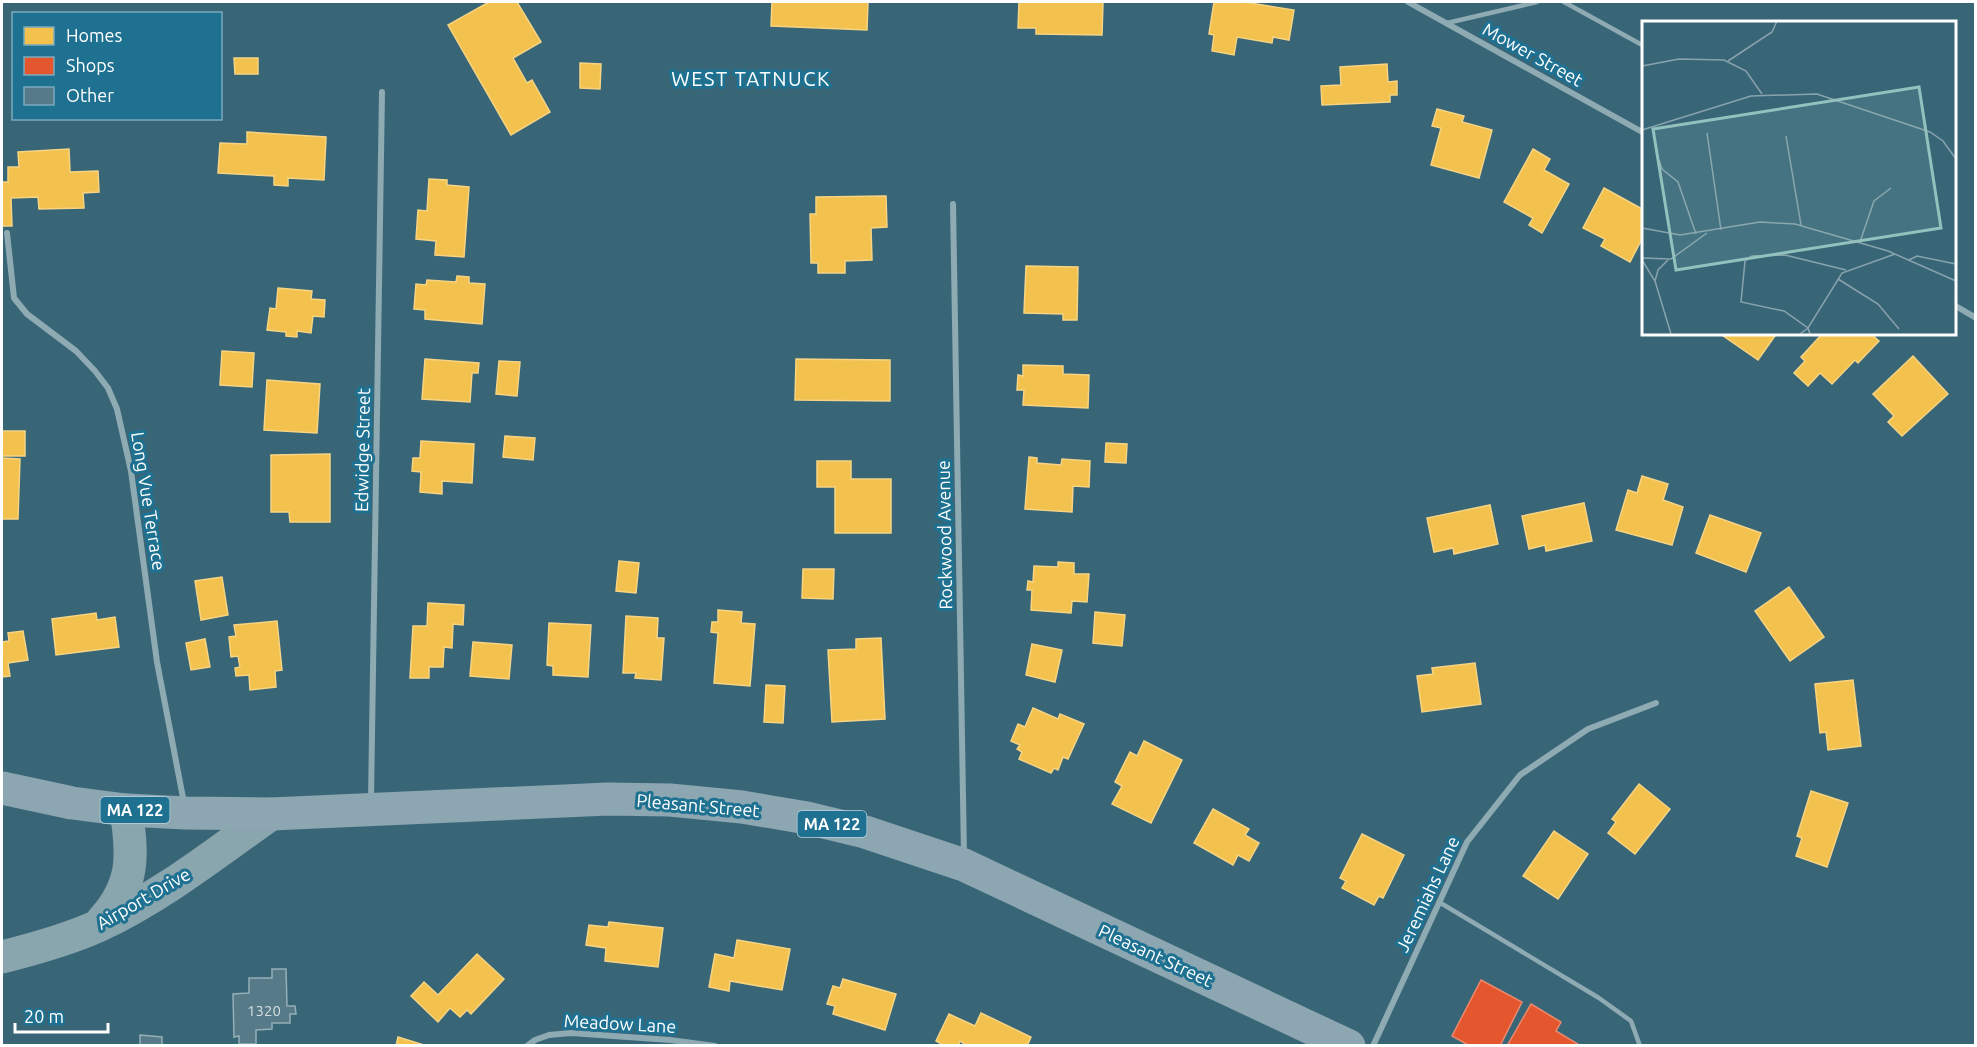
<svg xmlns="http://www.w3.org/2000/svg" width="1977" height="1047" font-family="Ubuntu,sans-serif">
<style>
.homes{fill:#f2c14e;stroke:#f6d483;stroke-width:1.5}
.shops{fill:#e4572e;stroke:#ec896d;stroke-width:1.5}
.building{fill:#577a88;stroke:#95afb8;stroke-width:1.5}
.lines{fill:none;stroke-linecap:round;stroke-linejoin:round}
.lane{stroke:#8eaab3;stroke-width:4.5}
.street{stroke:#8eaab3;stroke-width:6}
.secondary{stroke:#89a5ae;stroke-width:33}
.primary{stroke:#8da7b2;stroke-width:33}
.labels{text-anchor:middle;dominant-baseline:central;stroke-width:6;stroke-linejoin:round;paint-order:stroke}
.number-label{font-size:15px;fill:#d5dee1}
.shield{fill:#1f7191;stroke:#bcd4de;stroke-width:1.5}
.shield-label{font-size:16px;font-weight:bold;fill:#fff}
.street-label{font-size:18px;fill:#fff;stroke:#1f7191}
.neighbourhood-label{font-size:20px;letter-spacing:1.5px;fill:#fff;stroke:#1f7191}
.inset-road{fill:none;stroke:#88a3ad;stroke-width:1.5}
.view{fill:#93c1be;fill-opacity:0.15;stroke:#93c1be;stroke-width:3}
.inset-edge{fill:none;stroke:#fff;stroke-width:3}
</style>
<rect width="100%" height="100%" fill="#396677"/>
<g class="homes">
<path d="M489,2H517L541,42L513,58L527,83L532,80L550,112L511,135L448,25Z"/>
<path d="M772,2H868L867,30L771,26Z"/>
<path d="M1019,2H1103L1102,35L1036,34V28H1018Z"/>
<path d="M1214,2H1244L1294,10L1289,40L1273,37L1272,43L1237,37L1234,55L1212,51L1214,35L1209,34Z"/>
<path d="M234,58H258V74H235Z"/>
<path d="M580,63L601,64L600,89L580,88Z"/>
<path d="M1387,64L1388,82L1397,81V95H1390V102L1322,105L1321,86L1341,85L1340,67Z"/>
<path d="M1437,109L1464,116L1462,122L1492,130L1479,178L1431,165L1441,128L1432,126Z"/>
<path d="M247,132L326,137L324,180L288,178V186L274,185V176L218,173L220,143L247,144Z"/>
<path d="M69,149L70,172L98,171L99,192L83,193L84,208L39,209L38,197L11,198L12,226H2V182H8V167H19L18,152Z"/>
<path d="M1533,149L1550,159L1544,170L1569,184L1542,233L1529,225L1533,218L1504,202Z"/>
<path d="M429,179L447,180V185L469,187L464,257L435,255L436,241L416,239L418,210L427,211Z"/>
<path d="M1604,188L1644,210V235L1630,262L1601,246L1605,239L1583,228Z"/>
<path d="M886,196L887,227L871,228L872,260L845,261V273H818V263H811L810,214H816V197Z"/>
<path d="M1026,266L1078,267L1077,320H1063V314L1024,313Z"/>
<path d="M457,276L469,277V283L485,284L482,324L425,319V310L414,309L416,284L426,285L427,280L456,282Z"/>
<path d="M278,288L312,291L311,299L325,300L324,317L313,316L311,333L297,331V337L286,336V332L267,330L270,308L276,309Z"/>
<path d="M1719,333H1777L1758,360Z"/>
<path d="M1823,333H1870L1879,341L1858,363L1855,360L1832,384L1820,373L1808,386L1794,373L1805,361L1801,357Z"/>
<path d="M222,351L254,353L252,387L220,385Z"/>
<path d="M1913,356L1948,394L1902,436L1888,422L1894,416L1873,394Z"/>
<path d="M425,359L479,363L478,373H472L470,402L422,399Z"/>
<path d="M796,359L890,360V401L795,400Z"/>
<path d="M499,361L520,362L517,396L496,394Z"/>
<path d="M1023,365L1063,366V374L1089,375L1088,408L1023,405L1024,390H1017L1018,375L1023,376Z"/>
<path d="M267,380L320,384L317,433L264,430Z"/>
<rect x="2" y="431" width="23" height="25"/>
<path d="M505,436L535,438L533,460L503,457Z"/>
<path d="M421,441L474,444L472,483L442,481V494L420,492L421,472L412,471L413,458H420Z"/>
<path d="M1106,443L1127,444L1126,463L1105,462Z"/>
<path d="M330,454V522H290L289,512H271V455Z"/>
<path d="M1029,457L1037,458V463L1061,465L1062,459L1090,461L1089,487L1073,486L1072,512L1025,509Z"/>
<path d="M2,458L20,459L18,519H2Z"/>
<path d="M817,461H851V479H891V533H835V487H817Z"/>
<path d="M1642,476L1668,484L1663,500L1683,507L1672,545L1616,530L1628,490L1637,493Z"/>
<path d="M1584,503L1592,541L1546,551L1545,545L1529,549L1522,516Z"/>
<path d="M1490,505L1498,544L1454,554L1453,548L1434,552L1427,518Z"/>
<path d="M1710,515L1761,533L1746,572L1696,553Z"/>
<path d="M619,561L639,563L636,593L616,591Z"/>
<path d="M1058,562L1074,563V574H1089L1087,602L1072,601L1071,613L1031,610L1032,590H1027L1028,581L1033,582L1034,566L1058,567Z"/>
<path d="M803,569H834L833,599L802,598Z"/>
<path d="M222,577L228,615L201,620L195,581Z"/>
<path d="M1789,587L1824,637L1790,661L1755,611Z"/>
<path d="M428,603L464,605L463,625L453,624L452,648L444,647L443,667H429V678H410L413,626H427Z"/>
<path d="M718,610L742,612L741,623L755,624L750,686L714,683L718,633L711,632L712,622H718Z"/>
<path d="M1095,612L1125,615L1122,646L1093,643Z"/>
<path d="M96,613L97,620L115,617L119,647L56,655L52,619Z"/>
<path d="M626,616L658,618L657,638H664L661,680L635,678L636,673H623Z"/>
<path d="M277,621L282,670L275,671L276,687L250,690L249,675L236,676L235,668L240,667L238,656L231,657L229,637L236,636L234,625Z"/>
<path d="M549,623L591,625L588,677L553,675V666L547,665Z"/>
<path d="M23,631L28,660L8,663L10,676L2,677V642L9,641L8,633Z"/>
<path d="M881,638L885,719L832,722L828,650L856,649V639Z"/>
<path d="M205,639L210,667L191,670L186,643Z"/>
<path d="M473,642L512,645L509,679L470,676Z"/>
<path d="M1032,644L1062,650L1055,682L1026,675Z"/>
<path d="M1475,663L1481,704L1422,712L1417,676L1433,674L1432,668Z"/>
<path d="M1853,680L1861,746L1828,750L1826,732L1820,733L1815,684Z"/>
<path d="M766,685L785,686L783,723L764,722Z"/>
<path d="M1033,708L1058,719L1060,714L1084,724L1068,759L1063,757L1058,770L1054,768L1051,773L1019,759L1022,752L1017,749L1020,745L1011,741L1018,724L1025,727Z"/>
<path d="M1144,741L1182,760L1151,823L1112,804L1122,786L1115,782L1130,752L1137,756Z"/>
<path d="M1639,784L1670,809L1635,854L1608,833L1616,822L1612,819Z"/>
<path d="M1811,791L1848,803L1827,867L1796,856L1802,838L1797,836Z"/>
<path d="M1213,809L1249,829L1245,835L1259,843L1249,861L1238,855L1233,865L1194,843Z"/>
<path d="M1554,831L1588,854L1558,899L1523,876Z"/>
<path d="M1362,834L1404,855L1383,898L1379,896L1374,905L1342,888L1346,881L1340,878Z"/>
<path d="M609,922L663,928L658,967L605,961L606,948L586,945L589,925L608,927Z"/>
<path d="M737,940L790,949L782,990L730,981L729,991L709,987L715,954L734,958Z"/>
<path d="M477,954L504,979L471,1014L467,1010L460,1017L450,1008L438,1022L411,996L424,982L438,995Z"/>
<path d="M843,979L896,994L885,1030L833,1014L835,1006L827,1004L833,986L840,988Z"/>
<path d="M981,1013L1031,1037L1027,1046H967L960,1041L958,1046H945L936,1041L949,1014L975,1026Z"/>
<path d="M398,1037L427,1046H396Z"/>
</g>
<g class="shops">
<path d="M1481,980L1522,1002L1500,1046H1470L1452,1036Z"/>
<path d="M1531,1004L1561,1022L1556,1031L1581,1046H1507Z"/>
</g>
<g class="building">
<path d="M272,969H286L287,1006H295L296,1014H290V1023H272V1029L256,1030V1044H239V1036L234,1037L233,994L249,993V978H272Z"/>
<path d="M140,1035L162,1037V1046H140Z"/>
</g>
<g class="lines">
<g class="lane">
<path d="M1564,2L1644,46"/>
<path d="M1447,23L1537,2"/>
<path d="M1439,902L1599,998L1631,1021L1640,1046"/>
</g>
<g class="street">
<path d="M1408,2L1644,133"/>
<path d="M953,204L964,856"/>
<path d="M7,233L14,298L27,314L76,351L95,371L108,388L117,409L131,471L157,662L184,803"/>
<path d="M1954,305L1976,318"/>
<path d="M371,799L382,92"/>
<path d="M527,1046L535,1040L549,1035L571,1033L670,1040L715,1046"/>
<path d="M1373,1046L1467,842L1520,775L1588,729L1656,703"/>
</g>
<g class="secondary">
<path d="M102,921C135,885 133,855 126,810"/>
<path d="M2,957C34,949 67,940 98,926C159,898 216,853 271,814"/>
</g>
<path class="primary" d="M2,788L72,803L126,810L186,813L271,814L608,799L670,800L742,807L807,818L865,832L964,865L1349,1046"/>
</g>
<g class="labels">
<g class="number-label">
<text x="264" y="1010">1320</text>
</g>
<g class="shield">
<rect x="100.5" y="797" width="69" height="26" rx="4.5"/>
<rect x="797.5" y="811" width="69" height="26" rx="4.5"/>
</g>
<g class="shield-label">
<text x="135" y="810">MA 122</text>
<text x="832" y="824">MA 122</text>
</g>
<g class="street-label">
<text transform="translate(1533 54) rotate(29)">Mower Street</text>
<text transform="translate(362 450) rotate(-89)">Edwidge Street</text>
<text transform="translate(149 501) rotate(81)">Long Vue Terrace</text>
<text transform="translate(944 535) rotate(-91)">Rockwood Avenue</text>
<text transform="translate(698 805) rotate(5)">Pleasant Street</text>
<text transform="translate(1427 894) rotate(-65)">Jeremiahs Lane</text>
<text transform="translate(143 898) rotate(-30)">Airport Drive</text>
<text transform="translate(1156 955) rotate(25)">Pleasant Street</text>
<text transform="translate(620 1023) rotate(3)">Meadow Lane</text>
</g>
<g class="neighbourhood-label">
<text x="751" y="78">WEST TATNUCK</text>
</g>
</g>
<g transform="translate(1642 21)">
<rect width="314" height="314" fill="#396677"/>
<path class="inset-road" d="M86,40L130,11L135,0M0,45L37,38L82,39L104,50L120,73M0,109L109,75L175,73L288,111L301,120L314,138M65,112L79,209M144,115L159,204M17,139L20,148L36,161L54,213M0,207L38,214L118,201L153,203L246,230L314,260M218,221L232,180L249,167M0,237L29,238L65,212M0,239L13,260L29,313M267,239L275,235L314,243M196,258L236,283L257,308M13,260L16,249L26,239M158,313L166,307L200,252L253,233M168,313L166,307L142,290L99,281L103,240L110,235L143,234L204,249"/>
<path class="view" d="M277,66L299,207L34,249L11,108Z"/>
<rect width="314" height="314" class="inset-edge"/>
</g>
<rect width="1977" height="1047" fill="none" stroke="#ffffff" stroke-width="6"/>
<rect x="12" y="12" width="210" height="108" fill="#1f7191" stroke="#79aabd" stroke-width="1.5"/>
<rect x="24" y="27" width="30" height="18" fill="#f2c14e" stroke="#79aabd" stroke-width="1.5"/>
<text x="66" y="42" font-size="18" fill="#ffffff">Homes</text>
<rect x="24" y="57" width="30" height="18" fill="#e4572e" stroke="#79aabd" stroke-width="1.5"/>
<text x="66" y="72" font-size="18" fill="#ffffff">Shops</text>
<rect x="24" y="87" width="30" height="18" fill="#577a88" stroke="#79aabd" stroke-width="1.5"/>
<text x="66" y="102" font-size="18" fill="#ffffff">Other</text>
<path d="M15 1023v9h93v-9" fill="none" stroke="#ffffff" stroke-width="3"/>
<text x="24" y="1023" font-size="18" fill="#ffffff" stroke="#1f7191" stroke-width="4.5" paint-order="stroke">20 m</text>
</svg>
